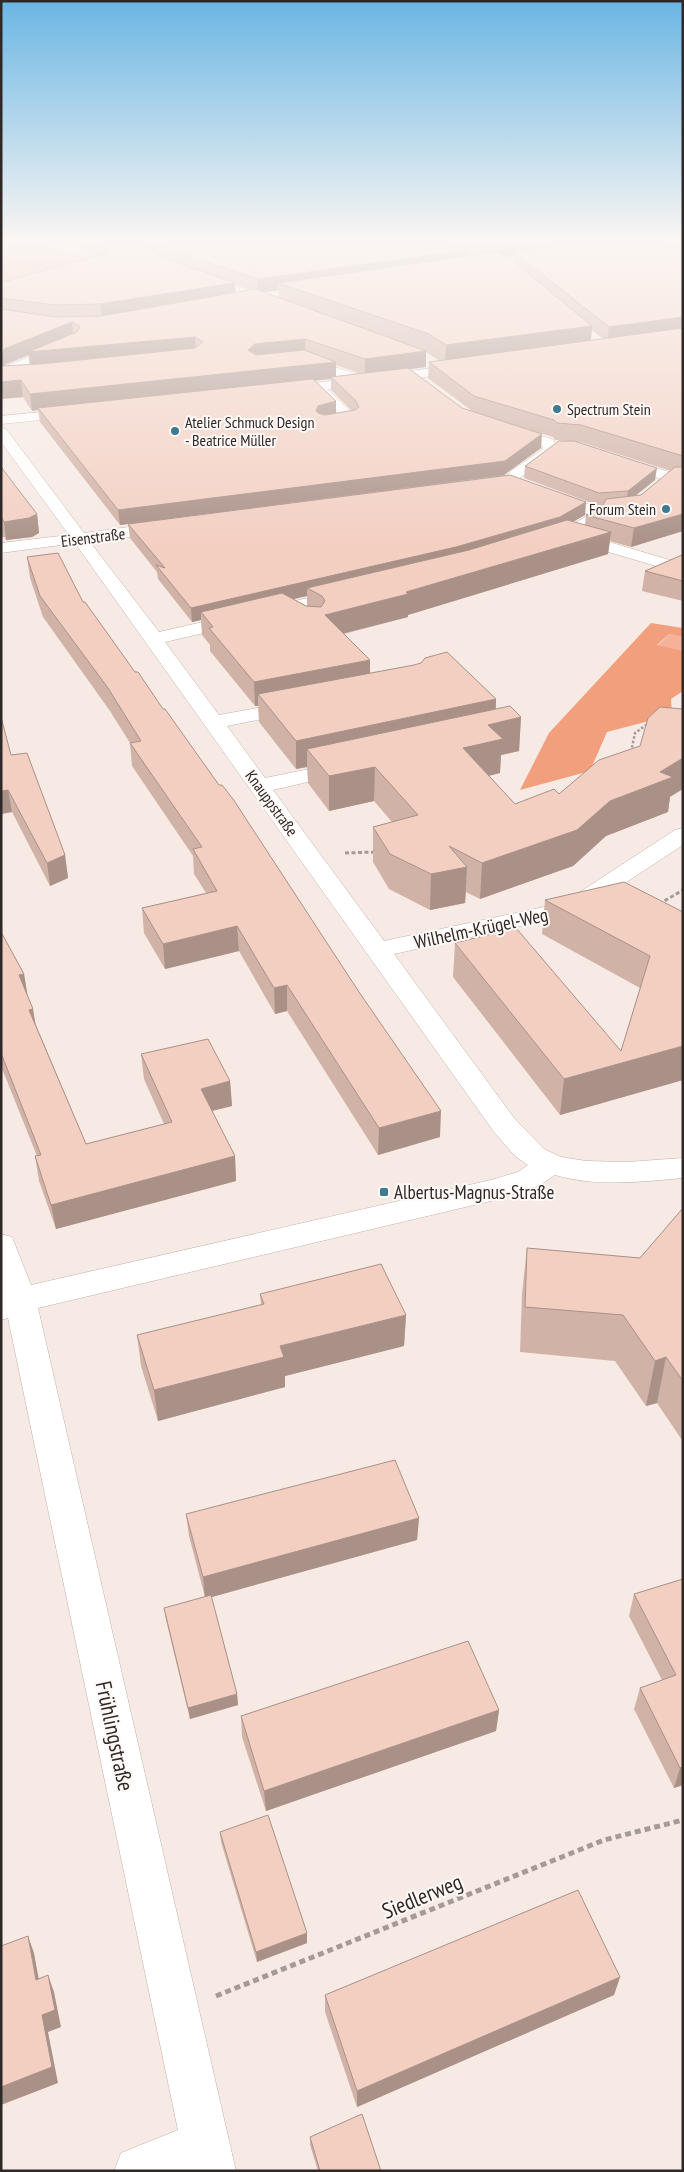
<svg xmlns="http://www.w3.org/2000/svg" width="684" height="2172" font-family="'PT Sans Narrow',sans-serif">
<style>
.green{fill:#f5b298}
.forest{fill:#f29f7d}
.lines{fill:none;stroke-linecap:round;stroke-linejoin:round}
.minor-casing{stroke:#beb2ad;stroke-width:1}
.major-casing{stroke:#beb2ad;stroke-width:1}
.path-far2{stroke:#a49b97;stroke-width:2.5;stroke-dasharray:2.5 2;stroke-linecap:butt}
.path-far1{stroke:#a49b97;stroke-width:3;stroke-dasharray:4 2.5;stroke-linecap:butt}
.path{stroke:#a49b97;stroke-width:5;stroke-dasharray:6 4;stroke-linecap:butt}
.minor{fill:#fff;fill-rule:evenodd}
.major{fill:#fff;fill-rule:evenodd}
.wall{fill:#d1b2a7;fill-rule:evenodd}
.shaded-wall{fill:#aa9188}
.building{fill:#f3cfc2;stroke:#aa9188}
.poi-dot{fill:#3e7b91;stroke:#fef9f7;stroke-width:2}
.labels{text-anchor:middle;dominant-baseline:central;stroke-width:4;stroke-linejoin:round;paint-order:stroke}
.far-poi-label{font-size:16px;fill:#2e2927;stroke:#fef9f7;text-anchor:start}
.far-street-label{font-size:16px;fill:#2e2927;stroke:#fef9f7}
.street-label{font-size:19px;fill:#2e2927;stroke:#fef9f7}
.poi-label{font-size:19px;fill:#2e2927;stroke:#fef9f7;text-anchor:start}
.near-street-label{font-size:22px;fill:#2e2927;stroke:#fef9f7}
</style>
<rect width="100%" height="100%" fill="#f7eae5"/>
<g class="green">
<path d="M1,243L44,245L114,259L1,290Z"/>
<path d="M669,634L683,637V651L657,646Z"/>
</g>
<path class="forest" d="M651,623L683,628V637L669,634L657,645L683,651V691L671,699L672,715L607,732L590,771L520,790L549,733Z"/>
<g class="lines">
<g class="minor-casing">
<g id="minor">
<path d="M65,343L69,344L71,347L69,350L1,377V368Z"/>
<path d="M302,356L368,378L370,381L368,384H358L298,363L296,360L298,357Z"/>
<path d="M317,383L322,384L355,416L357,419L355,422L325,427L320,426L318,423L320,420L340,416L310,387Z"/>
<path d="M505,426L552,439L557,446V451L521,477L515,484L479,490L474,488L471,485L474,482L505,477L511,471L543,449L542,445L500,433L498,430L500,427Z"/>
<path d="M1,428L6,429L84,533L166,522L172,524L174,527L172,530L166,532L90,542L159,632L343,590L349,591L352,595L349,599L165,642L219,715L296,701L303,703L306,707L303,711L227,726L265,778L344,762L351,764L355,768L351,772L273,790L384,941L563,903L675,830L683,828V845L579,913L394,954L514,1118L544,1149L561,1157L586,1161L627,1162L683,1158V1178C640,1182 596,1187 555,1175L538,1186L495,1200L38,1308L236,2171H114L121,2153L178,2130L8,1318L1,1320V1234L12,1237L31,1285L491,1180L518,1172L528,1165L515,1156L494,1132L75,543L1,553V543L69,535L1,442Z"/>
<path d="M622,458L683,476V484L674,483L617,465L615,462L617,459Z"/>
<path d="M550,490L602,509L604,512L600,522L579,533L683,564V574L568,540L566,537L567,535L564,531L566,528L587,516V514L545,498L542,495L545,492Z"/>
</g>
</g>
<g class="major-casing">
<g id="major">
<path d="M466,364L472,368L471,371L283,395L276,391L283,387Z"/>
<path d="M76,409L81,410L83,413L81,416L1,424V416Z"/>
</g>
</g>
<path class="path-far2" d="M631,752L635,733L649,723"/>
<g class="path-far1">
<path d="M345,853L376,852"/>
<path d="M659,904L683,890"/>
</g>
<path class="path" d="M216,1996L604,1840L683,1820"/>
<use href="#minor" class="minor"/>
<use href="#major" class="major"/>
</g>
<g class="wall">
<path d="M73,243H141L163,258L142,243H683V531L631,547L610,541L608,554L408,615V617L344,634L370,660V673L496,699V709L521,717L519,751L501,755L500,773L489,776L515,804L559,794L670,797L668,812L606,836L573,866L480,899L466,892L465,903L430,910L389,889L373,862V827L392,822L374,801L329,811L308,783L307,767L296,769L259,722L258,706H255L210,651V645L202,635L201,620L192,622L158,579L157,572L130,538L128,524L120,525L40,422L38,410L32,411L23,397L1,399V283L94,257ZM467,253L475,255L467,256ZM514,256V262L506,257ZM235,285L250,290L235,293ZM279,290V298L264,292ZM592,330L594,332L603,339L591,341ZM426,352L440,361L429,362L428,378L472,411L462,408L409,369L426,367ZM29,355L30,364L6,366V364ZM336,365L361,374L336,377ZM331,379V390L352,411L336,413V401L314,380ZM511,424L553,437L555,440L568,441L525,466L524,478L597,505H603L586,515L585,525L573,522L585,515L586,502L504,475L541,448ZM576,442H580L671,471L641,495L635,496L655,480ZM307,596V606L293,599Z"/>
<path d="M1,467L37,514L39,533L32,537L6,540L5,537H1Z"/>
<path d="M683,556V601L642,591L645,571Z"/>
<path d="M27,557L83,602L440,1137L378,1155L287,1011L275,1014L239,951L165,969L144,933L142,908L206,893L194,874L193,856L132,766L130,743L110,711L43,617L30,578Z"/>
<path d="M11,755L65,855L68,878L50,886L12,812L1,814Z"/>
<path d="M545,900L683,912V1080L560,1115L453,977L455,943L621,1051L640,988L542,934Z"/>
<path d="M1,932L24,974L27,994L36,1025L86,1144L164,1124L144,1079L141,1054L230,1081L232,1106L212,1111L235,1156L236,1181L56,1229L39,1181L35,1156H37L1,1066Z"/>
<path d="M683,1208V1440H682L657,1403L646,1406L615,1361L520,1352L522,1294L527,1248L640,1258Z"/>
<path d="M260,1294L406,1315L404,1346L285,1376V1387L158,1421L141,1366L137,1335L261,1305Z"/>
<path d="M186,1514L419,1518L417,1540L211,1597L237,1694L238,1705L190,1719L166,1620L164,1608L205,1597L189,1536Z"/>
<path d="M683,1579V1785L674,1788L634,1709L640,1688L662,1680L629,1616L634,1594Z"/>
<path d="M499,1710L496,1731L266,1811L242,1737L241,1716Z"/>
<path d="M220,1832L307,1943L257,1962L221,1842Z"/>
<path d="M620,1977L614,1995L357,2107L325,2012V1995Z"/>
<path d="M310,2137L381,2171H318L310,2145Z"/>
</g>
<g class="shaded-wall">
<path d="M510,243H582L514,252V256L497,259L498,245Z"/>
<path d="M468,250L467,264L278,283L279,290L258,293V279Z"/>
<path d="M235,283L236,297L102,319L100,304Z"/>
<path d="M683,317V332L607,342L609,327Z"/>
<path d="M72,322L73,337H195L196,352L30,368L29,355L6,364L4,370H1V354L4,349Z"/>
<path d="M592,326L590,345L445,364L446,345Z"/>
<path d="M305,339V354L256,359L248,350L255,344Z"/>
<path d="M426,351V367L365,375V359Z"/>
<path d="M336,362V378L331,377V379L39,410L38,408V410L32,411L30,394Z"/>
<path d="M21,380L23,397L1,399V382Z"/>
<path d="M336,401V415L318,419L316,411L318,406Z"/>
<path d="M542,434L541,448L504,475L120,525L118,510Z"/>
<path d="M657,468L655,480L626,503L628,491Z"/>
<path d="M586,502L585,515L558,530L307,588V596L207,619L201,612V620L192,622L191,608Z"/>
<path d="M37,514L39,533L32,537L6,540L4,522Z"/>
<path d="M683,514V531L631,547L634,528Z"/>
<path d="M611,532L608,554L408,615V617L325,638V615L406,592Z"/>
<path d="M370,660V684L258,694V706H255L254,682Z"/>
<path d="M496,699L495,723L521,717L519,751L501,755L500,773L462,782L463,748L307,749V767L296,769V741Z"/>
<path d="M683,758V789L670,797L668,812L606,836L573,866L480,899L482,863L610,801Z"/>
<path d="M375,767L374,801L329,811V776Z"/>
<path d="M8,790L12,812L1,814V791Z"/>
<path d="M65,855L68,878L50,886L47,863Z"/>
<path d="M467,867L465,903L430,910L431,874Z"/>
<path d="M237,926L239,951L165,969L163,944Z"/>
<path d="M24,974L28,998L19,975Z"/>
<path d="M287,985V1011L275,1014L274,988Z"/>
<path d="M33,1009L37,1033L29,1010Z"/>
<path d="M683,1046V1080L560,1115L564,1079Z"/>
<path d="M230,1081L232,1106L203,1113L201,1089Z"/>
<path d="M441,1111L440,1137L378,1155L379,1128Z"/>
<path d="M235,1156L236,1181L56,1229L51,1205Z"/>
<path d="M406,1315L404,1346L285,1376V1387L158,1421L154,1390L280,1346Z"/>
<path d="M666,1357L657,1403L646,1406L655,1361Z"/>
<path d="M419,1518L417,1540L205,1599L203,1577Z"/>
<path d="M237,1694L238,1705L190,1719L188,1708Z"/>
<path d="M499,1710L496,1731L266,1811L264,1791Z"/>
<path d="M683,1767V1785L674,1788L680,1768Z"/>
<path d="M307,1933V1943L257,1962L256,1952Z"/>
<path d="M28,1936L34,1953L42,1997L36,1980Z"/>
<path d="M48,1975L54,1992L61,2027L48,2032L58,2083L1,2105V2087L42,2015Z"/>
<path d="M620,1977L614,1995L357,2107V2091Z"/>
</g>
<g class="building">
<path d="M93,243H141L161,257L235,283L100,304L55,305L1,298V283L20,277L108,253Z"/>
<path d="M161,243H433L468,250L258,279L171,250Z"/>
<path d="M486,243H510L498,245Z"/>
<path d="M565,243H661L683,251V317L609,327L514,252Z"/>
<path d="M496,252L512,260L592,326L446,345L429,334L278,283Z"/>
<path d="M255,289L426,351L365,359L305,339L255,344L248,350L256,355L304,350L336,362L30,394L21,380L1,382V366L41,364L195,348L203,342L195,337L28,352L77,332L80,327L72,322L4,349L2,354H1V309L55,317L101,316Z"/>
<path d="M683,328V456L581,425L557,423L554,420L474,396L429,362Z"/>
<path d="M408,368L462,408L542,434L505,461L118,510L38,408L313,379L336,401L318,406L316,411L318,413L325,415L355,410L359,407L356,401L331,377Z"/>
<path d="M559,441H574L657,468L628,491L599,493L525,466Z"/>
<path d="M1,467L37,514L29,518L4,522L2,518L1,519Z"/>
<path d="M675,467H683V514L634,528L586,515L603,505L606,499L641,495Z"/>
<path d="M510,475L586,502L560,517L456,547L191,608L156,565L165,568L128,524Z"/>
<path d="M567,520L611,532L406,592L408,594L325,615L370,660L254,682L209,628L213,627L201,612L282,593L306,606L321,607L325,601L322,596L307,588L469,550Z"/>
<path d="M58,553L83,602H85L135,672H138L163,709H165L219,785H222L233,799L359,992L441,1111L379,1128L287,985L274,988L237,926L163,944L142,908L217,891L193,849L202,847L130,743L141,741L108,688L40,596L27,557Z"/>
<path d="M682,555L683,556V581L645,571Z"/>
<path d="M447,652L496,699L296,741L258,694L414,665L421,663L425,658Z"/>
<path d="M510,706L521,717L488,725L503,739L463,748L515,804L554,789L559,794L599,760L640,746L648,718L660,707L683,709V758L660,772L673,777L610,801L577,830L482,863L449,846L467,867L431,874L390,854L373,827L418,815L375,767L329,776L307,749Z"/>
<path d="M1,717L11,755L27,753L65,855L47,863L8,790L1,791Z"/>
<path d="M624,882L683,912V1046L564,1079L455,943L516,928L621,1051L650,956L545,900Z"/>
<path d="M1,932L24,974L19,975L33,1009L29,1010L86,1144L172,1122L141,1054L208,1039L230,1081L201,1089L235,1156L51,1205L35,1156L41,1155L1,1053Z"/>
<path d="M683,1208V1381L666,1357L655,1361L623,1315L525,1307L527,1248L640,1258Z"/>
<path d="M381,1264L406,1315L280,1346L284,1357L154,1390L137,1335L264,1304L260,1294Z"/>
<path d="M395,1460L419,1518L203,1577L186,1514Z"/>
<path d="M683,1579V1767L680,1768L640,1688L676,1675L634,1594Z"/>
<path d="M211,1595L237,1694L188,1708L164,1608Z"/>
<path d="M468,1641L499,1710L264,1791L241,1716Z"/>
<path d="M268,1815L307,1933L256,1952L220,1832Z"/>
<path d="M578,1890L620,1977L357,2091L325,1995Z"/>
<path d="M28,1936L36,1980L48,1975L55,2010L42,2015L52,2067L1,2087V1946Z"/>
<path d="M362,2114L381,2171H320L310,2137Z"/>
</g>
<linearGradient id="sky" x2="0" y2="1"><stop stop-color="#6ab6e4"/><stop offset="0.44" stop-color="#fbf6f3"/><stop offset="1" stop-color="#fbf6f3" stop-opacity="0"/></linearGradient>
<rect width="684" height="547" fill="url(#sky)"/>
<g class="poi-dot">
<circle cx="557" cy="409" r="5"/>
<circle cx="175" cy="431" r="5"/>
<circle cx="666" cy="509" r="5"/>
<rect x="379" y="1187" width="10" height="10" rx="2.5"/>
</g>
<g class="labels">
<g class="far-poi-label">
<text x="567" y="409">Spectrum Stein</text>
<text x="185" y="422">Atelier Schmuck Design<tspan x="185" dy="18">- Beatrice Müller</tspan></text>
<text x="656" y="509" text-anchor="end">Forum Stein</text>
</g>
<g class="far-street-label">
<text transform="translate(93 537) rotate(-7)">Eisenstraße</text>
<text transform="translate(272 803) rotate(54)">Knauppstraße</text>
</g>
<g class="street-label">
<text transform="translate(481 928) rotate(-12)">Wilhelm-Krügel-Weg</text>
</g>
<g class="poi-label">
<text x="394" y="1192">Albertus-Magnus-Straße</text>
</g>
<g class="near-street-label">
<text transform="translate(115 1736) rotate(78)">Frühlingstraße</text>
<text transform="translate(422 1896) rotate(-22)">Siedlerweg</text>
</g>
</g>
<rect width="684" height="2172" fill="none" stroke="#2e2927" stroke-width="5"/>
</svg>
